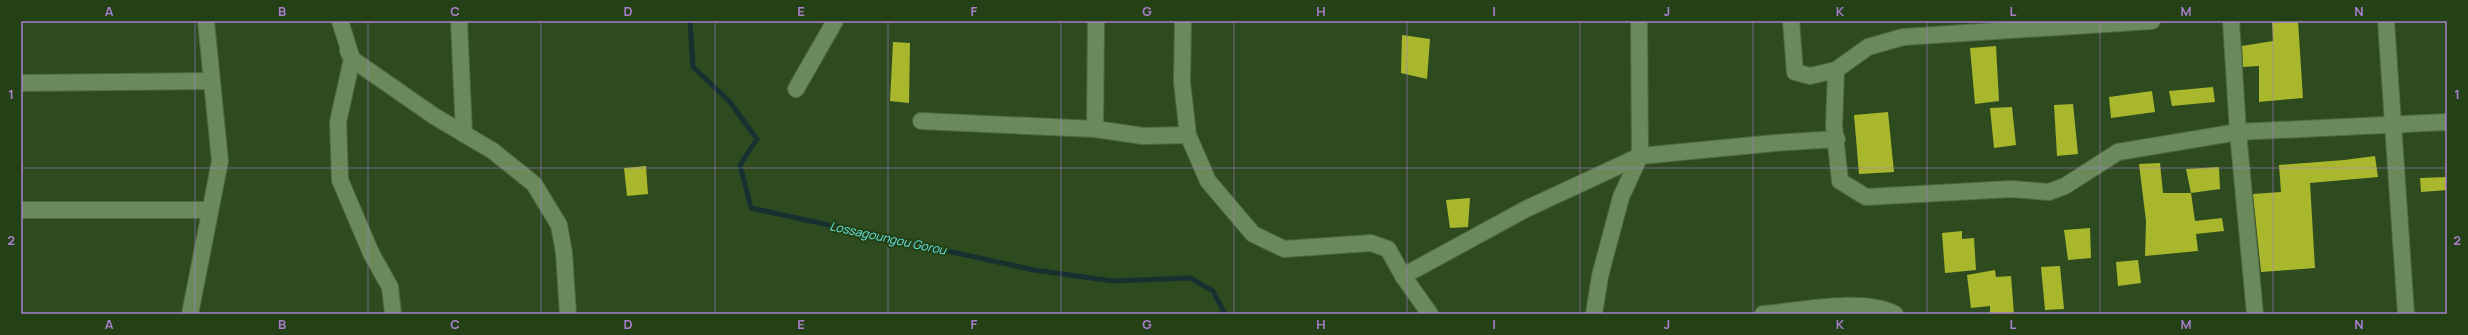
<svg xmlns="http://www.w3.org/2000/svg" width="2468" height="335" font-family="Manrope,sans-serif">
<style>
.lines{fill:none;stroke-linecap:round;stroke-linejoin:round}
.stream{stroke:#173131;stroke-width:5}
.building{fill:#a8b72c}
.street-casing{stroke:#506942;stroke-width:18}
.street{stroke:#6a8a5c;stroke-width:16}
.grid{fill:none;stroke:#a77fcd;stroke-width:1;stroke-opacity:0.55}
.labels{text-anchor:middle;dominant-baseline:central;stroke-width:4;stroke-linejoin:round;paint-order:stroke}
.water-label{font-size:12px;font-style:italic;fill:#65e4e5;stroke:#244015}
.neatline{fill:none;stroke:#a77fcd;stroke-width:1.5}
.grid-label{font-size:13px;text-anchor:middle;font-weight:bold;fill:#a77fcd}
</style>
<rect width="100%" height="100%" fill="#2e4b20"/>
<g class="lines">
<path class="stream" d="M690,21L693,67L729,101L757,139L740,165L751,208L1034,270L1112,281L1190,278L1213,291L1225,314"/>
</g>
<g class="building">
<path d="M2272,21H2298L2303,98L2259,102V66L2243,67L2242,46L2273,41Z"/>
<path d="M1402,35L1430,39L1427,79L1401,73Z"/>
<path d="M893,42L910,43L909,103L890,101Z"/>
<path d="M1996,46L1999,101L1975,104L1970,48Z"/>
<path d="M2213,87L2215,102L2172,106L2169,91Z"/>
<path d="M2152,91L2155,112L2111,118L2109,97Z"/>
<path d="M2073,104L2078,154L2057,156L2054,105Z"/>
<path d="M2012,107L2016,145L1994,148L1990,108Z"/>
<path d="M1888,112L1894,172L1859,174L1854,115Z"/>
<path d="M2375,156L2378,177L2310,183L2315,268L2261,272L2253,194L2281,192L2279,165L2344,160Z"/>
<path d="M2160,163L2163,193H2191L2195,221L2222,218L2224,231L2196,234L2198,251L2145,256L2146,221L2139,164Z"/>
<path d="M646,166L648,194L627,196L624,168Z"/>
<path d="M2219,167L2220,189L2191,193L2186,169Z"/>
<path d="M2447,177V190L2421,192L2420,178Z"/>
<path d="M1470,198L1468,227L1450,228L1446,200Z"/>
<path d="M2090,228L2091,258L2068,260L2064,230Z"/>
<path d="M1962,231V239L1974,238L1976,270L1945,273L1942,233Z"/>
<path d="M2138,260L2141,283L2118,286L2116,262Z"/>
<path d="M2060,266L2064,309L2045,310L2041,267Z"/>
<path d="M1995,270L1996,277L2011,276L2014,314H1990V306L1971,308L1967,275Z"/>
</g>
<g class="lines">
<g class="street-casing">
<g id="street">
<path d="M340,21L352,59L434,116L493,151L534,184L559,225L564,253L568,314"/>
<path d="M459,21L464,134"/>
<path d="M1183,21L1182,82L1188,135L1208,181L1253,234L1284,249L1371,243L1388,249L1403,276L1430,314"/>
<path d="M1791,21L1795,72L1810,76L1836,70"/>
<path d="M2152,21L1903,37L1868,47L1836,70L1834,126L1840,181L1866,197L2011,189L2049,192L2065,186L2118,152L2238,132L2447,122"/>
<path d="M2231,21L2238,132L2255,314"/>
<path d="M2386,21L2406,314"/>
<path d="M348,51L352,59L338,122L340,180L371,253L390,287L393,314"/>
<path d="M21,83L211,81"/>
<path d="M796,89L835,21"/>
<path d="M921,121L1095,129L1143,136L1188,135"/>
<path d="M1095,129L1096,21"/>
<path d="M21,210H209"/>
<path d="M1403,276L1526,209L1640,156L1775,143L1837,139"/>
<path d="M190,314L220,161L206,21"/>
<path d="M1594,314L1600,276L1621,197L1640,156L1639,21"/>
<path d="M1763,314C1801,311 1862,297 1895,314"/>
</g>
</g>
<use href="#street" class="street"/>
</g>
<path class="grid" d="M195,21V314M368,21V314M541,21V314M715,21V314M888,21V314M1061,21V314M1234,21V314M1407,21V314M1580,21V314M1753,21V314M1927,21V314M2100,21V314M2273,21V314M21,168H2447"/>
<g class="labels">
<g class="water-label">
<text transform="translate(888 238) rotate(12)">Lossagoungou Gorou</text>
</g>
</g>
<rect width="2468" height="335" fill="none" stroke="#244015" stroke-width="44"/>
<rect x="22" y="22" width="2424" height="291" class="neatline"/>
<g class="grid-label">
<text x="109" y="16">A</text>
<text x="282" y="16">B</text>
<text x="455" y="16">C</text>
<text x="628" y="16">D</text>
<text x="801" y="16">E</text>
<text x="974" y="16">F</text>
<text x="1147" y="16">G</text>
<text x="1321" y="16">H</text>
<text x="1494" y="16">I</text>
<text x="1667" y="16">J</text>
<text x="1840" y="16">K</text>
<text x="2013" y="16">L</text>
<text x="2186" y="16">M</text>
<text x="2359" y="16">N</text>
<text x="11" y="99">1</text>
<text x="2457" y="99">1</text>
<text x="11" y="245">2</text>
<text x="2457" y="245">2</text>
<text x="109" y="329">A</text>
<text x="282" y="329">B</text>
<text x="455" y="329">C</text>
<text x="628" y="329">D</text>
<text x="801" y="329">E</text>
<text x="974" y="329">F</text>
<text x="1147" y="329">G</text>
<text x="1321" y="329">H</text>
<text x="1494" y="329">I</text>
<text x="1667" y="329">J</text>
<text x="1840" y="329">K</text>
<text x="2013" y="329">L</text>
<text x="2186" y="329">M</text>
<text x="2359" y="329">N</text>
</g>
</svg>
